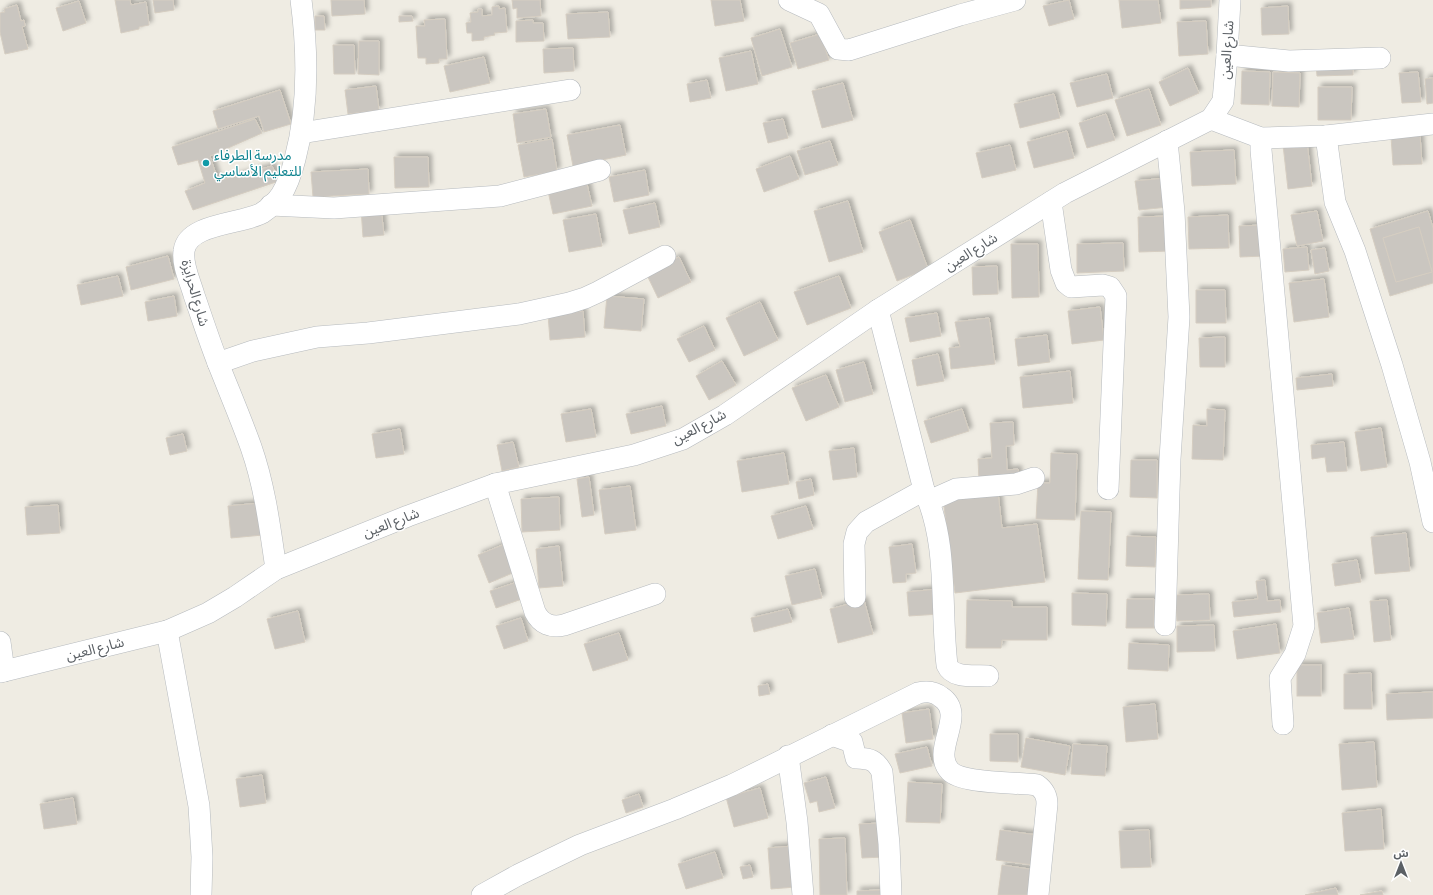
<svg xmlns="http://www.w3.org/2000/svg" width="1433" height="895" font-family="'Sofia Sans Condensed','Noto Sans Arabic',sans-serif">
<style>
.building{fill:#cac6c0;stroke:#d5cdc1;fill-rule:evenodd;filter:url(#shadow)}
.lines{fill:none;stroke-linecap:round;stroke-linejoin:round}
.minor-casing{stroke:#b6babe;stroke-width:22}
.minor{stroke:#fff;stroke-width:21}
.culture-dot{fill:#0f9aa8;stroke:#fff;stroke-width:1.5}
.labels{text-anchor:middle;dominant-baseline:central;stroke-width:3;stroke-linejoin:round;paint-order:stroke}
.street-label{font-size:14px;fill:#5b6065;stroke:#fff}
.culture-label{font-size:14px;fill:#0d838f;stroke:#fff;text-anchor:start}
</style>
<defs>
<filter id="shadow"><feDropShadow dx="3.5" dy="-3.5" stdDeviation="2" flood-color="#0004"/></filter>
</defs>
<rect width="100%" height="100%" fill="#efece3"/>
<g class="building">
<path d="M115,0H130L131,5L146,2L149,25L139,27V29L121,33Z"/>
<path d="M153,0H173L174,10L155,13Z"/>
<path d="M331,0H364L365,14L332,16Z"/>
<path d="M512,0H540L541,16L517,18V8L513,9Z"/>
<path d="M711,0H740L744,21L715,26Z"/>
<path d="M1069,0L1074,19L1049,26L1043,6Z"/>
<path d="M1119,0H1158L1161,23L1122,28Z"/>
<path d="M1180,0H1211V7L1180,9Z"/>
<path d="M79,1L86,23L63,31L56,8Z"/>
<path d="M17,5L21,21L24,20L25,26L22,27L28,49L5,54L0,32V13L5,12L4,9Z"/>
<path d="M499,6V9L505,8L507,32L494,33L495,35L484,37V40L472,41V33H467L466,23L471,22L470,13L478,12V9H482V16L492,15V7Z"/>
<path d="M1288,6L1289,34L1262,35L1261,8Z"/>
<path d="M608,12L610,37L568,39L566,14Z"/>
<path d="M315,16H324L325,30H315Z"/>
<path d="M399,16H412L413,21L399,22Z"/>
<path d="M445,19L447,59H439V63L426,64V58H418L416,26H425L424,20Z"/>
<path d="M533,20V23H543L544,41L516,42V21Z"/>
<path d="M1206,21L1208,54L1179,56L1177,22Z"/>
<path d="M780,29L792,67L762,76L751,38Z"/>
<path d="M820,34L829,60L798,69L790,43Z"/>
<path d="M359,41H379V75L358,74Z"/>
<path d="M333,45H354L355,74H334Z"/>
<path d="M573,48L574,71L544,73L543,49Z"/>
<path d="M751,51L758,84L726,91L719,58Z"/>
<path d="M484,57L490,83L450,92L444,66Z"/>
<path d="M1353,64V75L1317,76L1316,65Z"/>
<path d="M1188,68L1199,93L1170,106L1159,82Z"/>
<path d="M1242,71L1270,72L1269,105L1241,104Z"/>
<path d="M1273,72L1300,73L1299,107L1272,106Z"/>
<path d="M1418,72L1421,102L1402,103L1399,73Z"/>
<path d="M1107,74L1113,98L1077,107L1070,83Z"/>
<path d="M1433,78V103L1427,104L1425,79Z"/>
<path d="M707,80L711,98L690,102L687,84Z"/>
<path d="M843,83L853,120L822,128L812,91Z"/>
<path d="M376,86L379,110L348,114L345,90Z"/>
<path d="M1318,87H1352L1351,120H1318Z"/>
<path d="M1149,89L1161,125L1127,136L1115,100Z"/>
<path d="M280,90L291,124L264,132L259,116L218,129L213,111Z"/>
<path d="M1054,94L1060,118L1020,128L1014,104Z"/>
<path d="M546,109L551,137L517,143L513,114Z"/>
<path d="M1106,114L1115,140L1087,148L1079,123Z"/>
<path d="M255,119L262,133L210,156L218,181L272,166L279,181L193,210L185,191L205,183L198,160L178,165L172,147Z"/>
<path d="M783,119L788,138L768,143L763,123Z"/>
<path d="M620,125L626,155L573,166L567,135Z"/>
<path d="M1067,131L1074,158L1034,168L1027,142Z"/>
<path d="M1420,135L1422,164L1393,165L1391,137Z"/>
<path d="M552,139L557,171L524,177L518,145Z"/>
<path d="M830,141L838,165L805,175L797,151Z"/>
<path d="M1307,142L1312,186L1288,189L1283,145Z"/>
<path d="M1010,145L1016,170L982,178L976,153Z"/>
<path d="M1234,150L1236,184L1192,186L1190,152Z"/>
<path d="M790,156L799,179L764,192L756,169Z"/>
<path d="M394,157H428L429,187L395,188Z"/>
<path d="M368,169L369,194L313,197L311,172Z"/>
<path d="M645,170L649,195L614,202L609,177Z"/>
<path d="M1166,178L1169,207L1139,210L1135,181Z"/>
<path d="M587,184L592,206L553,214L548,191Z"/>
<path d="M848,201L863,252L829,262L814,211Z"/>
<path d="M655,203L660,227L629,234L623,210Z"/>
<path d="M381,208L384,235L363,237L361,209Z"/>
<path d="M1317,211L1323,241L1297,246L1291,215Z"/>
<path d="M1428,211L1433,228V283L1390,296L1370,229ZM1419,227L1432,272L1396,282L1383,238Z"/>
<path d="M596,214L602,246L569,252L563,220Z"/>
<path d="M1228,215L1229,248L1189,249L1188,217Z"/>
<path d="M1170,216L1171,251L1139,252L1138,217Z"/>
<path d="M910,220L928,269L897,281L879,232Z"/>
<path d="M1264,225L1265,256L1240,257L1239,226Z"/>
<path d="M1419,227L1432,272L1396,282L1383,238Z"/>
<path d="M1123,243L1124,271L1077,273V244Z"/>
<path d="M1011,244H1038L1039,297L1012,298Z"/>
<path d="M1307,247L1309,270L1285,272L1283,249Z"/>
<path d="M1325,248L1329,271L1315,274L1311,250Z"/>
<path d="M168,256L174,279L131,290L126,267Z"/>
<path d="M679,257L691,282L658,298L646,273Z"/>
<path d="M997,266L998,294L973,295L972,267Z"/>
<path d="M118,276L123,296L81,305L77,285Z"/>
<path d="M839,276L851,308L807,325L794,292Z"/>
<path d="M1324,279L1329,317L1294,322L1289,283Z"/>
<path d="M1196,290H1225L1226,323H1196Z"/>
<path d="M174,296L177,316L148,321L145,302Z"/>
<path d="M607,296L644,299L641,331L604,328Z"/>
<path d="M760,302L778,340L744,356L726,318Z"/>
<path d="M1100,307L1104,340L1072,344L1068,311Z"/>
<path d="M583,311L585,337L550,340L548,315Z"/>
<path d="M937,313L941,336L910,342L905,318Z"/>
<path d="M989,318L995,364L951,369L949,348L960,347L955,322Z"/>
<path d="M704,326L715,350L689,362L677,339Z"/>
<path d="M1047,335L1050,362L1018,366L1015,339Z"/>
<path d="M1225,337V367H1200L1199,338Z"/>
<path d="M938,354L944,381L917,386L912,360Z"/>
<path d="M722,361L736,385L709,400L696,376Z"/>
<path d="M864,362L873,394L845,402L836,370Z"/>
<path d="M1070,371L1073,403L1023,408L1020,377Z"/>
<path d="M1332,374L1333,386L1297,390L1296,378Z"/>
<path d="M826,375L839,407L806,421L792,388Z"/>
<path d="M662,406L666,426L631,434L626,414Z"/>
<path d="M591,409L596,437L566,442L561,414Z"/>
<path d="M962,409L969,431L931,443L924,421Z"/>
<path d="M1207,409L1225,410L1223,460L1192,459L1193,425L1207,426Z"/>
<path d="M1013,422L1014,445L1006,446L1007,470L1018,469L1019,480L979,482L978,459L992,458L990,423Z"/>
<path d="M1381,428L1387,467L1361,471L1355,432Z"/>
<path d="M400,429L404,454L376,458L372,434Z"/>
<path d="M183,434L187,451L170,455L166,438Z"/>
<path d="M513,442L519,467L502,471L497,445Z"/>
<path d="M1344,442L1347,471L1327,472L1325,457L1312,459L1311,445Z"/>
<path d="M854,448L857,477L833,480L829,451Z"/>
<path d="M784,453L789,484L742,492L737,461Z"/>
<path d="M1051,453L1077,454L1075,520L1036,519L1038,483H1050Z"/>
<path d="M1131,460H1157V498L1130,497Z"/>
<path d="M589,477L594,515L582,517L577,479Z"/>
<path d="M811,479L814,495L799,499L796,482Z"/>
<path d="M630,486L636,530L605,534L599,490Z"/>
<path d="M998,492L1002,528L1037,524L1045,582L955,593L943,499Z"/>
<path d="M559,497L560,530L522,532L521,499Z"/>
<path d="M260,503L263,535L231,538L228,506Z"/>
<path d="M58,505L60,533L27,535L25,507Z"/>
<path d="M806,506L813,529L778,539L771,516Z"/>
<path d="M1081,511L1111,512L1108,580L1078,579Z"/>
<path d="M1406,533L1410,571L1375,574L1371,537Z"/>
<path d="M1127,536L1156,537L1155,567L1126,566Z"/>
<path d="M510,542L522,569L489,583L478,555Z"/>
<path d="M912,544L916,573L906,574V582L893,583L889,547Z"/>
<path d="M559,546L563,586L539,588L536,549Z"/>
<path d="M1357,560L1361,582L1335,586L1332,564Z"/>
<path d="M815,569L822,598L792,605L785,576Z"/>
<path d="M1265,580L1267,601L1280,600L1281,612L1234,617L1232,602L1258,599L1256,581Z"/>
<path d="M517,582L522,599L496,608L490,591Z"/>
<path d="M938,589L940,614L909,616L907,592Z"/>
<path d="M1072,593L1107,594L1106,626L1072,625Z"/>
<path d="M1209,594L1210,620L1177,621L1176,595Z"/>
<path d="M1127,599H1154V628H1126Z"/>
<path d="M864,600L873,634L838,643L830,609Z"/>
<path d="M967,600L1012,601V607H1047V640H1002L1001,648H966Z"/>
<path d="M1387,600L1391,640L1374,642L1370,601Z"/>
<path d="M1349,608L1354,639L1321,643L1317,613Z"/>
<path d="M788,609L792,622L754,632L751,618Z"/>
<path d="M298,611L305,642L275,649L267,619Z"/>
<path d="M521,618L528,641L504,649L496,626Z"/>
<path d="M1276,624L1280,653L1237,659L1233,631Z"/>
<path d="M1214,625L1215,651L1177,652V626Z"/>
<path d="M619,633L628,660L593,671L584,644Z"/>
<path d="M1129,643L1169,645L1168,671L1128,669Z"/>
<rect x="1297" y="665" width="24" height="31"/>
<path d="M1371,673L1372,709H1344V674Z"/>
<path d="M768,684L770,694L759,696L758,686Z"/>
<path d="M1433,692V718L1387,720L1386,694Z"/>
<path d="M1155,704L1158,739L1126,742L1123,707Z"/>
<path d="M929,709L933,739L906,743L902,713Z"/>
<path d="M990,734H1018V762L990,761Z"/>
<path d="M1026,738L1070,746L1065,775L1021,767Z"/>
<path d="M1374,742L1377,787L1342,790L1339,744Z"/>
<path d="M1073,744L1107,746L1105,776L1071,774Z"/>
<path d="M927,747L932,766L900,773L895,754Z"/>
<path d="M262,775L266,803L240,807L236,779Z"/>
<path d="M826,777L835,808L819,812L817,801L810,803L804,783Z"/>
<path d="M908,782L942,784L940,823L906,822Z"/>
<path d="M760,788L768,818L734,827L726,797Z"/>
<path d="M639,794L643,807L626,813L622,800Z"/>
<path d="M73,798L77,824L44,829L40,804Z"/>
<path d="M1381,809L1384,849L1345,851L1342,813Z"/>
<path d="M882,823L884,857L862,858L859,824Z"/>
<path d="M1000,830L1037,835L1033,865L996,860Z"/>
<path d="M1149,830L1151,867L1121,868L1119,831Z"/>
<path d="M845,838L847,895H820L819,839Z"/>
<path d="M793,846L796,887L771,889L768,848Z"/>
<path d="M715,852L723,878L686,889L678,864Z"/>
<path d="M750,865L753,877L743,879L740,867Z"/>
<path d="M1002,865L1036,870L1032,895H998Z"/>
<path d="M1336,888L1338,895H1305Z"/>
<path d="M881,890L882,895H857V891Z"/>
<path d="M1382,891L1383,895H1360Z"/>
</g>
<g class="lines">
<g class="minor-casing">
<g id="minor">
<path d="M789,0L819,14L838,49L849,50L960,15L1015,0"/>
<path d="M1227,55L1289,61L1380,58"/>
<path d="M1211,119L1261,138L1326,136L1433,124"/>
<path d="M301,133L570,90"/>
<path d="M1326,136L1335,202L1355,251L1392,365L1420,462L1433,522"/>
<path d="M1261,138V150L1304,626L1295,654L1280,678L1283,724"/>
<path d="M1051,202L1061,270L1066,283L1071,287L1103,285L1110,287L1116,296L1108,489"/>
<path d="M271,205L334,208L500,196L600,170"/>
<path d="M878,310L924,490C949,544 940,607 947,665C953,679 974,675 988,676"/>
<path d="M218,363L253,351L317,337L368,333L519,314L569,303L585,298L598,292L665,256"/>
<path d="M495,484L535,612C541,624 551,628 564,625L655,594"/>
<path d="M929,501L956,489L1016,484L1034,478"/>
<path d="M276,569C270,528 265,487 251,447C241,419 229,391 218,363C209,340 202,318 194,295C190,281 182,265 184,251C187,223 243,224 262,213C268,209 277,201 281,195C288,184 292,171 295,159C309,107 308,53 301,0"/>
<path d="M855,597L854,544L857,532L866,522L924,490"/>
<path d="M1165,625L1170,459L1179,317L1174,212L1167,141"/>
<path d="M167,631L199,806L202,857L201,895"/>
<path d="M0,642L4,671"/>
<path d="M0,672L167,631L208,613L235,597L276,569L408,516L495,484L634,455L683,439L725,415L878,310L1065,193L1211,119L1223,101L1227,55L1230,0"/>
<path d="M832,735L852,742L856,758C870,759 875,759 882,772L889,844L891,895"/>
<path d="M788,756L797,822L803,895"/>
<path d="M482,895L518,875L580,845L675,809L732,785L918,693C927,691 934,691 941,697C968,715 930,750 950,771C962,784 1017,782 1037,785C1044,790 1047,795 1047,804L1038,895"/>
</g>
</g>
<use href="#minor" class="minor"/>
</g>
<circle class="culture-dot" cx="206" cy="163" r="4"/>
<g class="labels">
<g class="street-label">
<text transform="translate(1227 50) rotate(-86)">شارع العين</text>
<text transform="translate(971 252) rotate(-32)">شارع العين</text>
<text transform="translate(195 293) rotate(74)">شارع الحرايزة</text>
<text transform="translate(699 427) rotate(-28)">شارع العين</text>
<text transform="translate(391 523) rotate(-21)">شارع العين</text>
<text transform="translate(95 649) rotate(-14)">شارع العين</text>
</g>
<g class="culture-label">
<text x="214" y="155">مدرسة الطرفاء<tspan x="214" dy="16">للتعليم الأساسي</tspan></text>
</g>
</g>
<g transform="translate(1401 863)" stroke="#ffffff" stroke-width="3" paint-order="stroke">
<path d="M0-3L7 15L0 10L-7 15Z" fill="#5b6065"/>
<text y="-6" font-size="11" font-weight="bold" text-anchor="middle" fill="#5b6065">ش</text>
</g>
</svg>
